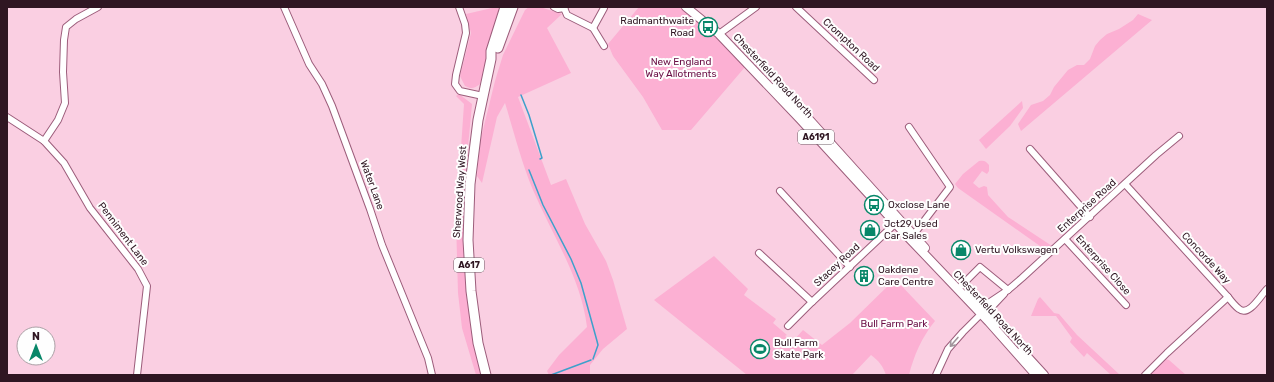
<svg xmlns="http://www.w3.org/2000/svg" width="1274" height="382" font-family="Rubik,sans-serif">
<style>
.green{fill:#fcb0d3}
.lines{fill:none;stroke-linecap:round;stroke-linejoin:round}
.stream{stroke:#3da0cb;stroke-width:1.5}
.minor-casing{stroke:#9c5d7b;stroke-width:8}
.major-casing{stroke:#9c5d7b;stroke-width:10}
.highway-casing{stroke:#9c5d7b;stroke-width:11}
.minor{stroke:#fff;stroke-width:6}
.major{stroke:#fff;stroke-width:8}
.highway{stroke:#fff;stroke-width:9}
.oneway{stroke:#a1969c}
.labels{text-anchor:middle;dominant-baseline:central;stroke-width:4;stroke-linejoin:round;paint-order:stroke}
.shield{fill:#fefefe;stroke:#6d5c64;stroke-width:1}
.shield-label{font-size:9px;font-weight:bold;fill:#2f1622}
.poi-label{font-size:10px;fill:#2f1622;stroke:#fefefe;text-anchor:start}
.street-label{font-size:10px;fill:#2f1622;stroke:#fefefe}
.park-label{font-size:10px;fill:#690d44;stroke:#fefefe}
</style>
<rect width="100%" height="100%" fill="#facfe2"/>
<g class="green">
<path d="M491,7H499L480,84C474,89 471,89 465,86L460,76L471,33L466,14L492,8Z"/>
<path d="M529,7H540L562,14L547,28L571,73L518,97L551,185L566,179L585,224L606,261L613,280L627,329L603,349L590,365V375H549L547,371L559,355L587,327C581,277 552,235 533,190C521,161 514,132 505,103L497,117L482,183L477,176L480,142L495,81L503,55L525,10Z"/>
<path d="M639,7H679L716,36L745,67L691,130H662L643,97L613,56L608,44Z"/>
<path d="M1138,14L1152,20L1021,131L1018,124L1031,105L1043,101L1050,95L1054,87L1068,70L1077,65H1084L1090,59L1095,46L1100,40L1107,34L1119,29L1133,20Z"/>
<path d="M459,94L472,104C469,141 464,178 463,214C462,268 468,323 481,375H476L462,328L458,293L456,221L464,104L456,96Z"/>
<path d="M1022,101L1023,108L1010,126L986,149L979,140Z"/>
<path d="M979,161C984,160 986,161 989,165V171L987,174L982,171L973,183L979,188L984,186L987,187L988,195L1008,217L1052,246L1047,251L958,188L955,184L963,174Z"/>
<path d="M714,256L748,289L744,295L776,319L773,323L787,335L785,336L792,342L803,330L822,345L850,323L895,279L935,321C922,337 914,355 909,375H886C883,366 879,361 871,355L852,375H747L654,300Z"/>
<path d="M1040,297L1054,313L1059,314L1077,335L1120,375H1111L1087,353L1084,357L1070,342L1072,338L1056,316H1031L1038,299Z"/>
<path d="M1165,359L1169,360L1186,375H1150Z"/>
</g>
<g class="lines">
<g class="stream">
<path d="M521,95L529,115L542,158L540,159"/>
<path d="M529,170L543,205L571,259L581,283L597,341L598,345L593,359"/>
<path d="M551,375L591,360"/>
</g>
<g class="minor-casing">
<g id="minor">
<path d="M284,7L309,64L322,84L332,106L370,209L382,245L428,358L432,375"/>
<path d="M459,7L465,24L466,33L456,75L455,84L460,91L483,96"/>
<path d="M554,7L558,9L564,8"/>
<path d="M565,7L564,8L567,15L593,28L604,46"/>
<path d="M796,7L874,80"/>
<path d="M593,28L604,8"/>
<path d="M719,34L756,7"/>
<path d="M7,117L44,141L64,163L90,208L138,269L147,286L137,375"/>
<path d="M909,127L950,187L911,238"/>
<path d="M44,141L58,120L65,103L63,72L64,40L66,27L76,19L98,7"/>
<path d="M1030,149L1090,217"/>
<path d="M1125,184L1228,297L1167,353L1145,375"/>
<path d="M780,191L850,267"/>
<path d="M1065,239L1126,305"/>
<path d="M759,253L812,302"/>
<path d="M961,286L980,267L1008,290"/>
<path d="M1228,297C1231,301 1235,306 1239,309C1249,317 1261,295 1267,289"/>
<path d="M983,314L987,312L1004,294"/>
<path d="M788,326L812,302L898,221"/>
<path d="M936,375L948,349L963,332L981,314L984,309L990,302L1008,290L1022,278L1156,155L1179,136"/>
</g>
</g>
<g class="major-casing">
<g id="major">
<path d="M686,7L719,34L800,119L910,239L989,322L1036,375"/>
<path d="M776,86L806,116L925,248"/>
<path d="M968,293L997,323"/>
<path d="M1022,351L1044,375"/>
</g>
</g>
<g class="highway-casing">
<g id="highway">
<path d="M498,48L513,7"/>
<path d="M486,375L478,343L471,291L468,240L470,184L478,120L491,59V51L505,7"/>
</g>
</g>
<use href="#minor" class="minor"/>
<use href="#major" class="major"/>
<use href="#highway" class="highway"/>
</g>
<defs><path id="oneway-shaft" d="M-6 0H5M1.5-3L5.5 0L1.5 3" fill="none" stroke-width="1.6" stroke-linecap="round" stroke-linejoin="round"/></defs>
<use class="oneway" href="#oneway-shaft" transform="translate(954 342) rotate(131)"/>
<defs>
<g id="bus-ring" transform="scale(1)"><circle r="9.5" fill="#fefefe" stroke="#088769" stroke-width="1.5"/><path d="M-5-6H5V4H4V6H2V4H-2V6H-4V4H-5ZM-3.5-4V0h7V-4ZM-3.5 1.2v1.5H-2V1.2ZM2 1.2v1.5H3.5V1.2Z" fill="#088769"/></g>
<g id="shop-ring" transform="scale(1)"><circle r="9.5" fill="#fefefe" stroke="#088769" stroke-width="1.5"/><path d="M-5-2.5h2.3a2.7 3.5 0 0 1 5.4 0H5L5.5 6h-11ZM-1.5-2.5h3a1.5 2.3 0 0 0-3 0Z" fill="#088769"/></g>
<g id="building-ring" transform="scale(1)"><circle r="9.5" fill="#fefefe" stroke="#088769" stroke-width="1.5"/><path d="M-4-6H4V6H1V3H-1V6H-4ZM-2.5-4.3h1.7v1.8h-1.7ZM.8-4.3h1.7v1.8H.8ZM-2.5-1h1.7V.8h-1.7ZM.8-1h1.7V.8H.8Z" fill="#088769"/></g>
<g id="stadium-ring" transform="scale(1)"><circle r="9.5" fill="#fefefe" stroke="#088769" stroke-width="1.5"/><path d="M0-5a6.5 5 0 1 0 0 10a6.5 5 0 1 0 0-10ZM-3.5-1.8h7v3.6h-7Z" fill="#088769"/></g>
</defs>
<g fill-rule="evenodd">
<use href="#bus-ring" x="708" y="27"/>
<use href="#bus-ring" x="874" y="205"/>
<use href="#shop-ring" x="870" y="230"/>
<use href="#shop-ring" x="961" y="250"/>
<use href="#building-ring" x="864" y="276"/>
<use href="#stadium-ring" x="760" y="349"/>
</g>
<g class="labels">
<g class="shield">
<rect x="798" y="130" width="36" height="14" rx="3"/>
<rect x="454" y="258" width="30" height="14" rx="3"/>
</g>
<g class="shield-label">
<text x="816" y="137">A6191</text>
<text x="469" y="265">A617</text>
</g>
<g class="poi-label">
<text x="694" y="21" text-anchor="end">Radmanthwaite<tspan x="694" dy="12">Road</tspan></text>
<text x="888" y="205">Oxclose Lane</text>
<text x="884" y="224">Jct29 Used<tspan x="884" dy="12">Car Sales</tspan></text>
<text x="975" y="250">Vertu Volkswagen</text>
<text x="878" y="270">Oakdene<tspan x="878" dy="12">Care Centre</tspan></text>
<text x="774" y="343">Bull Farm<tspan x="774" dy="12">Skate Park</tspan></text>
</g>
<g class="street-label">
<text transform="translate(851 45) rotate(43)">Crompton Road</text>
<text transform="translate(773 76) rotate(47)">Chesterfield Road North</text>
<text transform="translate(372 185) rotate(70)">Water Lane</text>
<text transform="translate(460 192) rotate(-86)">Sherwood Way West</text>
<text transform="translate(1087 206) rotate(-42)">Enterprise Road</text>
<text transform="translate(123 234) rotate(53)">Penniment Lane</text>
<text transform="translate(1206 258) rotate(47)">Concorde Way</text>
<text transform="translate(837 265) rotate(-43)">Stacey Road</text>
<text transform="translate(1103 265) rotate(48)">Enterprise Close</text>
<text transform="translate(993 313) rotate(47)">Chesterfield Road North</text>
</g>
<g class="park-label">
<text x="681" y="62">New England<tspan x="681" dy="12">Way Allotments</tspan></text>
<text x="894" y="324">Bull Farm Park</text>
</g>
</g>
<rect width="1274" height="382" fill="none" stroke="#2f1622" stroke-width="16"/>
<g transform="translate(36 346)"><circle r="19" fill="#fefefe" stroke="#aba1a6"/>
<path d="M0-3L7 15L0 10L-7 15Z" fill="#088769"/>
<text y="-6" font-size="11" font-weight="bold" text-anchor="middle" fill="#2f1622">N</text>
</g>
</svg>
